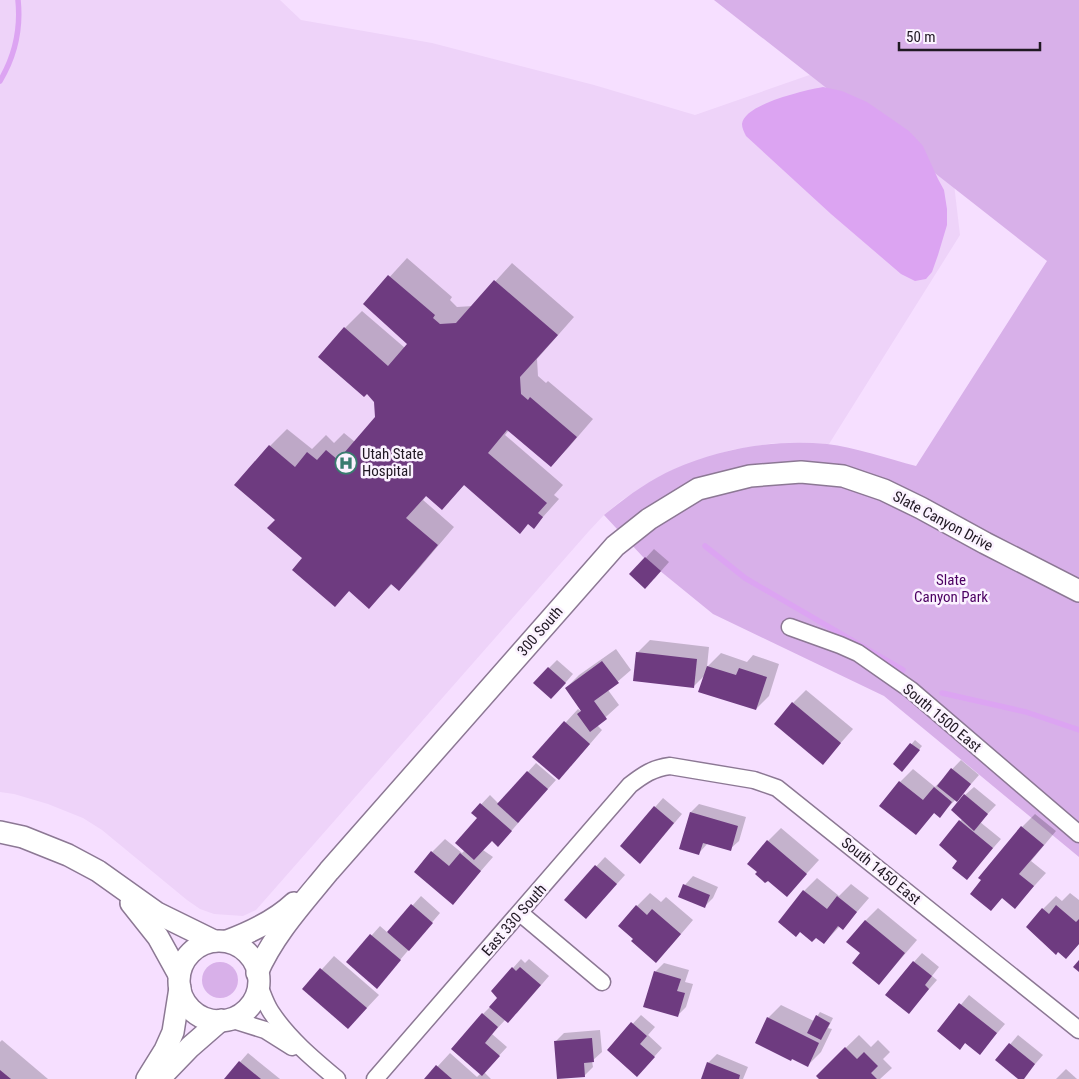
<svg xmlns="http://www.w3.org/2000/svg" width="1079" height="1079" font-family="'Roboto Condensed',sans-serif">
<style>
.built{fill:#eed3f9}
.green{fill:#d8b0e9}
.water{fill:#dca4f2}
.shadow{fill:#0003}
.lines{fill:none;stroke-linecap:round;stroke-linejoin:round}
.stream{stroke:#dca4f2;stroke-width:5.5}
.building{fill:#6e3b80}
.minor-casing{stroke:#8c7894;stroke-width:19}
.tertiary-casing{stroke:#8c7894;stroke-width:24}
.minor{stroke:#fff;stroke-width:16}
.tertiary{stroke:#fff;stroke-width:21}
.labels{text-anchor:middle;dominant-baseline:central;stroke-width:5;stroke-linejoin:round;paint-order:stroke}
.poi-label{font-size:15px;fill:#201823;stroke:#fbf2ff;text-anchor:start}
.street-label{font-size:15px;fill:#201823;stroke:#fbf2ff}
.park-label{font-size:15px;fill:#4c0062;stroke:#fbf2ff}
</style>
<rect width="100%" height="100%" fill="#f6dfff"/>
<path class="built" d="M0,0H280L301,20L432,43L594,85L695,115L821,71L952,167L960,235L829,444L774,443L731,450L674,469L622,500L604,515L589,531L256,910L243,916L214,914L200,909L187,900L102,830L83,818L48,804L14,794L0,792Z"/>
<g class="green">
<path d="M714,0H1079V857L884,696L713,614L643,557L604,515C625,498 649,480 674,469C722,448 775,439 827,444C854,447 889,459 916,466L1047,261Z"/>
<circle cx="220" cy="980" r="18"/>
</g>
<path class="water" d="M823,87L842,91L867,102L909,131L923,146L938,179L944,190L947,209V225L938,255L932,272L926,279L915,281L901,274L831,214L746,136C744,132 742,128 742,124C744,104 806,90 823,87Z"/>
<g class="shadow">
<path d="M407,258L452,297L450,300L457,307L473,306L512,263L574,317L537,359L538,376L546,383L548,381L593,419L568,448L551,466L509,430L505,435L563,485L554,495L559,499L534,527L465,484L442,508L427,495L423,500L454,527L416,572L399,590L392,584L369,607L350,590L335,605L304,558L276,520L270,446L287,429L312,449L326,435L334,443L344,433L355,442L376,418L375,401L345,328L362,311L405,348L409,344L365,304Z"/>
<path d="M654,549L669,562L654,579L631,574Z"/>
<path d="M650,640L709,647L707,667L721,653L747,662L753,655L779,664L769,696L756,709L705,675L693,687L637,653Z"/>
<path d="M616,649L631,670L608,690L619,705L597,725L602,730L571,766L534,757L578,709L583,713L566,688L579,675Z"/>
<path d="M557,660L573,674L560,689L549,668Z"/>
<path d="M806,690L853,729L823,763L793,703Z"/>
<path d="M915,740L922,746L906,766L895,764Z"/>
<path d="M961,760L979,775L957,800L956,799L940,816L935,812L915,834L900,782L913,769L935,787Z"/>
<path d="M536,763L556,780L519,821H520L507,836L492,839L483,850L493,857L453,903L432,852L445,839L462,853L465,850L479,818L473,813L490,795L499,804Z"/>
<path d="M974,787L996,805L980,822L1001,839L967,878L959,861L960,821L963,819L965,795Z"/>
<path d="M663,798L682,814L649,853L621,846Z"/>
<path d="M699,804L746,817L739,841L730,849L708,843L699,853L691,812Z"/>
<path d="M1035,814L1056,831L1031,861L1046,873L1015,907L1003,897L991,910L1022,827Z"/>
<path d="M781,828L819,860L787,895L768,841Z"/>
<path d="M605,857L625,875L594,909L565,900Z"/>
<path d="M693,876L718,887L713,898L704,907L685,885Z"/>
<path d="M817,878L839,896L851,884L869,898L843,928L840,926L824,943L804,891Z"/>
<path d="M650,893L661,902L666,897L693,920L669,948L637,906Z"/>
<path d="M1070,893L1079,900V944L1066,957L1043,909L1056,896L1062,901Z"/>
<path d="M421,896L440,913L377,987L348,962L380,926L388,933Z"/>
<path d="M878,908L917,940L879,984L861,953L865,921Z"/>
<path d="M922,953L939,967L932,976L937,980L909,1012L914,962Z"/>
<path d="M334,956L379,995L348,1028L304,989Z"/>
<path d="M521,959L525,963L529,959L549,976L517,1013L506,1019L492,1034L507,1047L484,1072L491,1079H426L450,1053L477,1077L481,1073L483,1014L499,998L513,968Z"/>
<path d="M664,963L689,970L685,982L693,984L686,1007L677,1016L645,1006L656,971Z"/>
<path d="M969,995L1005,1024L980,1053L966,1042L960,1048L939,1031Z"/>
<path d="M781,1005L814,1021L820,1012L833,1018L828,1028L832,1029L821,1052L808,1065L756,1042L768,1018Z"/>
<path d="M641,1015L655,1027L648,1035L662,1048L645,1067L608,1050Z"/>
<path d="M600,1030L602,1052L592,1061L593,1067L584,1076L556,1041L564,1033Z"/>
<path d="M859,1035L871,1047L878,1040L890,1052L883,1059L892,1068L880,1079H820L817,1076Z"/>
<path d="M1018,1035L1043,1055L1022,1079H1020L997,1060Z"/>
<path d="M2,1040L48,1079H0V1042Z"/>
<path d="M248,1053L280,1079H225Z"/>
<path d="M717,1054L748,1067L743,1079H702L708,1063Z"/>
<path d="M1066,1069L1077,1079H1056Z"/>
</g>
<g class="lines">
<g class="stream">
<path d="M0,81C15,56 21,29 18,0"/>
<path d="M705,546L745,578L903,670"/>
<path d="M942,693L1026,712L1079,730"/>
</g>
</g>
<g class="building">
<path d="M388,275L435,315L433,318L440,324L456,323L494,280L558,335L520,377L521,394L528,400L530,397L577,437L551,467L507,430L488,453L547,503L538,513L543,517L534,529L528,524L520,534L464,485L442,510L426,496L406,518L438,545L399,591L391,584L369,609L349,591L335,607L292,570L302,558L267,528L275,520L234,485L269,445L295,467L307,452L317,460L326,450L338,460L375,417L374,402L367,394L364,397L318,357L344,327L388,366L407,344L363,304Z"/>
<path d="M645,557L661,571L645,589L629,574Z"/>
<path d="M636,652L697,659L694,688L633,681Z"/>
<path d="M602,661L619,683L594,701L607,719L590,732L577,714L581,711L565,688Z"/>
<path d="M707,666L736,675L739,668L767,677L756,710L698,692Z"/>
<path d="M548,667L566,683L551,699L533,683Z"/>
<path d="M792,702L841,743L823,765L774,724Z"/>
<path d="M564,721L590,744L559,780L532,757Z"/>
<path d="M910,743L920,750L902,772L893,764Z"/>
<path d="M951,768L971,784L957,802L937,786Z"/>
<path d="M527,771L548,789L518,823L497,804Z"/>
<path d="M899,781L923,800L934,787L952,802L940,818L934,813L916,835L879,806Z"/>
<path d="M964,794L988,814L974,831L951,810Z"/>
<path d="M480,803L512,831L498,847L492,841L474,860L455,843L477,818L471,813Z"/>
<path d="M654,806L674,823L640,864L620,846Z"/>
<path d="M690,812L738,826L731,851L703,843L699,855L679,849Z"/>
<path d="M959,820L993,848L967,880L952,868L957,861L939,845Z"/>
<path d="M1021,826L1044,845L1019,874L1034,886L1015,909L1002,898L991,911L970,894L981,880L978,878Z"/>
<path d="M767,840L807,874L787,897L768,881L765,883L755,874L757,872L747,864Z"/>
<path d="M431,851L449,866L460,853L481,871L453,905L414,872Z"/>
<path d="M595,865L617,884L586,919L564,900Z"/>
<path d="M683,884L710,895L705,908L678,897Z"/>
<path d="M803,890L827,909L837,896L857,912L843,930L838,926L824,944L816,938L812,942L800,932L796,937L778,922Z"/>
<path d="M411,904L433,923L409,951L387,932Z"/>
<path d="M636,905L647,915L652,909L681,934L656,963L631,941L633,939L618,926Z"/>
<path d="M1056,905L1076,922L1079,919V944L1066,959L1058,952L1056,955L1026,927L1042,908L1049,914Z"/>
<path d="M865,920L905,953L879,985L852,963L860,953L846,942Z"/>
<path d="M370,934L401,960L377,989L346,962Z"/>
<path d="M1079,960V972L1073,967Z"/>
<path d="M913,961L932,976L925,985L929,989L909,1014L885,995Z"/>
<path d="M512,967L516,971L520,967L541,985L508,1023L489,1007L497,998L491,991Z"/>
<path d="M320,968L367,1008L348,1029L302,989Z"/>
<path d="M654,971L681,979L677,991L685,993L678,1017L643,1007Z"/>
<path d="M959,1003L997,1033L980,1055L965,1043L960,1050L937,1031Z"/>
<path d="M482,1013L498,1027L485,1043L500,1056L482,1076L451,1049Z"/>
<path d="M816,1015L830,1023L821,1040L807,1033Z"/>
<path d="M767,1017L819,1043L808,1067L792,1059L791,1061L755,1043Z"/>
<path d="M631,1022L647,1036L640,1044L655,1057L637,1077L607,1050Z"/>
<path d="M592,1038L594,1062L584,1063L585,1077L557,1079L554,1041Z"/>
<path d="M1009,1043L1035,1064L1024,1079H1018L995,1060Z"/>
<path d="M845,1047L857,1059L864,1052L878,1066L871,1073L877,1079H819L816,1076Z"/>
<path d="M239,1061L261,1079H224Z"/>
<path d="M707,1062L740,1075L739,1079H701Z"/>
<path d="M436,1065L452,1079H424Z"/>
<path d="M0,1070L11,1079H0Z"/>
</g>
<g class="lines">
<g class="minor-casing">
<g id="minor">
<path d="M790,627L840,645L858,653L911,690L1079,834"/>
<path d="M520,913L602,982"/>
<path d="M258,983C262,992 265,1003 271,1012C288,1038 313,1059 337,1079"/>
<path d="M230,1019L265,1030L292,1047"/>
<path d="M375,1079L630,785C643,775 653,768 670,766L754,780L777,788L1079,1030"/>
</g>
</g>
<g class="tertiary-casing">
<g id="tertiary">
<path d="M0,832L23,837L68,855L98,871L157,913L214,941"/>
<path d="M131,903L158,937L179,975"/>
<path d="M227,941C251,932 275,921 294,903"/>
<circle cx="219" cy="981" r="40"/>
<path d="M257,973C274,934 303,903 329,871L615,546L649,519L698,489L750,476L801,472L843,476L884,490L921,508L985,543L1079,591"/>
<path d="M147,1079L165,1050L173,1032L180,988"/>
<path d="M159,1079L190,1047L221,1020"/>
</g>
</g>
<use href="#minor" class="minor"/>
<use href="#tertiary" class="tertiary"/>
</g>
<defs>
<g id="hospital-ring" transform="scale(1.125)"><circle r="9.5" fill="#fbf2ff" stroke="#397c6f" stroke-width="1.5"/><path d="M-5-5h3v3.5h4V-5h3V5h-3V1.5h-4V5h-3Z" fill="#397c6f"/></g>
</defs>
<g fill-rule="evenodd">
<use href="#hospital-ring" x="346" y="463"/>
</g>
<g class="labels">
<g class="poi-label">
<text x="362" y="454">Utah State<tspan x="362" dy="17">Hospital</tspan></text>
</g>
<g class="street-label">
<text transform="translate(943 521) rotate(28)">Slate Canyon Drive</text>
<text transform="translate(540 631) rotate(-49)">300 South</text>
<text transform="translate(942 718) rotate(40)">South 1500 East</text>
<text transform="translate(881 871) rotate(39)">South 1450 East</text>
<text transform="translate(514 920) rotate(-49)">East 330 South</text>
</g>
<g class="park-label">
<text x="951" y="580">Slate<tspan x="951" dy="17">Canyon Park</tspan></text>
</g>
</g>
<path d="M899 42v8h141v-8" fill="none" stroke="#201823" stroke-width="2.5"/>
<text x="906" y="42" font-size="15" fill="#201823" stroke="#fbf2ff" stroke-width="4" paint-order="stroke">50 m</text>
</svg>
